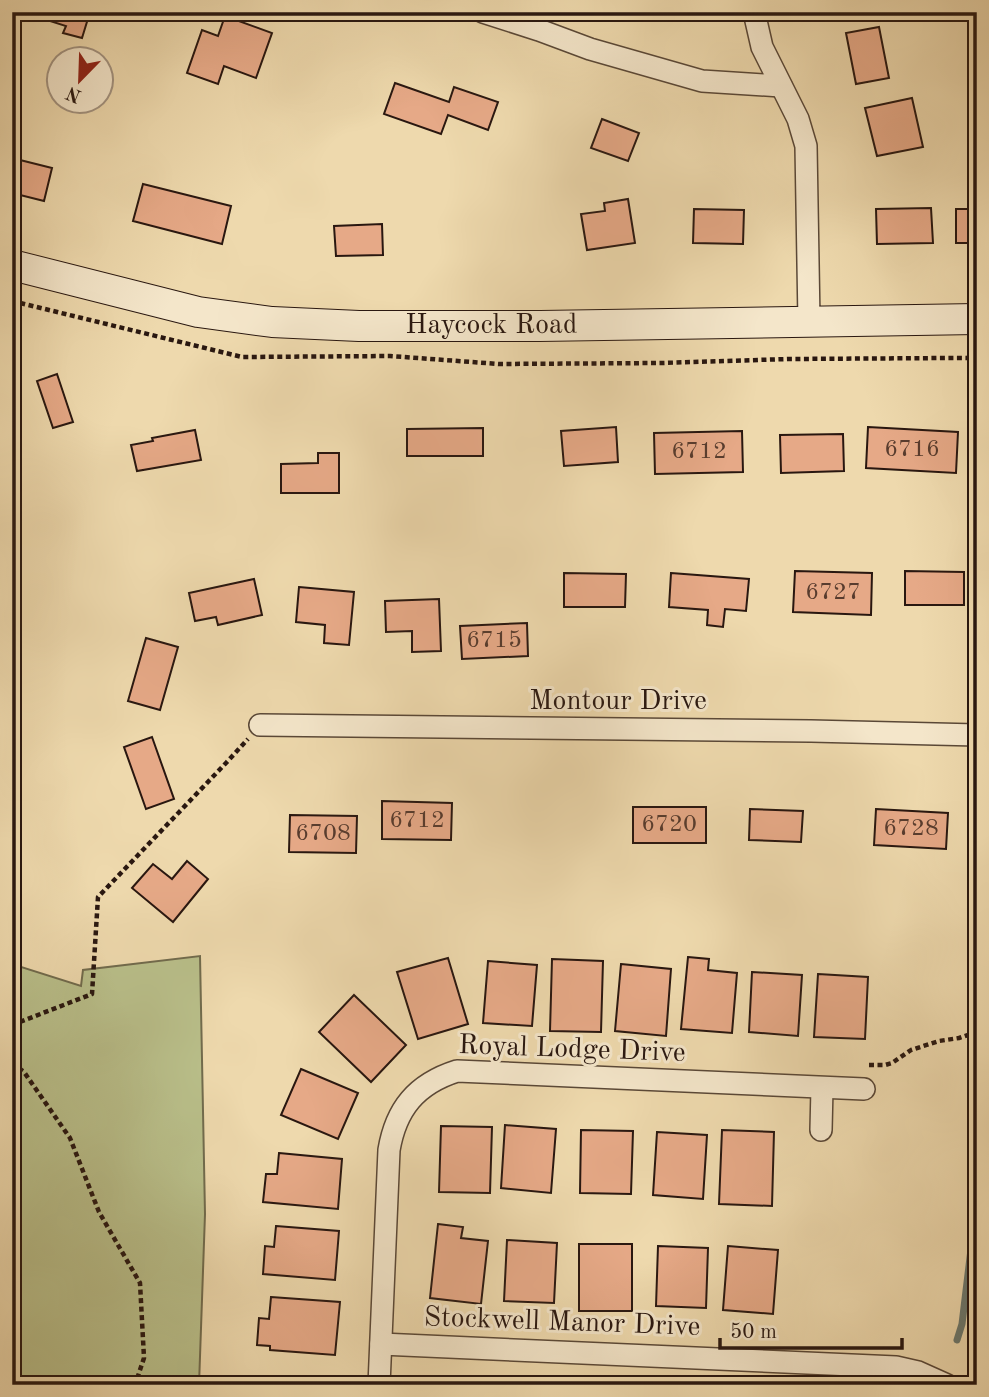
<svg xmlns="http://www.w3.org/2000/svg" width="989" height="1397" font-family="'Old Standard TT',serif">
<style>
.green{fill:#b9bf8a;stroke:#716b4d;stroke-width:2}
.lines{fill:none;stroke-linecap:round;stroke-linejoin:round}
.stream{stroke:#6c796f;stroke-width:7}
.building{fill:#e6a987;stroke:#291710;stroke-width:2}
.minor-casing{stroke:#5a4837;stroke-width:24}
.secondary-casing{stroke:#291710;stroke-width:32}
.path{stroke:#291710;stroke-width:4.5;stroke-dasharray:5 3.5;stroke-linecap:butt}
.minor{stroke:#f4e6ca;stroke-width:21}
.secondary{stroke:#f4e6ca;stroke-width:30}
.labels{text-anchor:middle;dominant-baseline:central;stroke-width:6;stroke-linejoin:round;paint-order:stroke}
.number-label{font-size:24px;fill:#583c2e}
.street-label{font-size:28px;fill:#291710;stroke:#f4e6ca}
</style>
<rect width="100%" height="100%" fill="#eed9ad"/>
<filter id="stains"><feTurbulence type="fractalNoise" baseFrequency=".00286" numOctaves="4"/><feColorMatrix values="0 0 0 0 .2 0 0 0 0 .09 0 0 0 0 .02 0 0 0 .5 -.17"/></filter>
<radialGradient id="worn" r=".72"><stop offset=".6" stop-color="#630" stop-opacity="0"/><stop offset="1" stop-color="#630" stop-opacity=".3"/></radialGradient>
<path class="green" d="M200,956L205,1214L199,1385H12V964L81,986L83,970Z"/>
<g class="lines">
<path class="stream" d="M957,1340L962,1324L975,1216"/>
</g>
<g class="building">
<path d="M22,12H90L82,38L63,33L66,26Z"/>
<path d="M225,16L272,33L256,78L224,66L218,84L187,73L202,30L218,36Z"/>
<path d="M879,27L889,78L856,84L846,33Z"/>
<path d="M395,83L449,102L454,87L498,102L488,130L448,115L441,134L384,114Z"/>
<path d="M912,98L923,147L877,156L865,108Z"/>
<path d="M602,119L639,133L628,161L591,148Z"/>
<path d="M12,158L52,168L44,201L12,193Z"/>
<path d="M143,184L231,206L222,244L133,221Z"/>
<path d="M628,199L635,243L587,250L581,214L605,211L604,203Z"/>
<path d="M931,208L933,243L877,244L876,209Z"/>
<path d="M694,209L744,210L743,244L693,243Z"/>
<rect x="956" y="209" width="21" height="34"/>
<path d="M382,224L383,255L336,256L334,226Z"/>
<path d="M57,374L73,422L53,428L37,381Z"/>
<path d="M616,427L618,462L564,466L561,431Z"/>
<path d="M868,427L958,432L956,473L866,468Z"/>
<path d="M483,428V456H407V429Z"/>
<path d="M195,430L201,460L137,471L131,445L153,441L152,438Z"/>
<path d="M742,431L743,472L655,474L654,433Z"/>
<path d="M843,434L844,471L781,473L780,435Z"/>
<path d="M318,453H339V493H281V464L318,463Z"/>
<path d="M795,571L872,573L871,615L793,612Z"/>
<path d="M905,571L964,572V605H905Z"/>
<path d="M564,573L626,574L625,607H564Z"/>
<path d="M671,573L749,579L746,611L725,609L723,627L707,625L708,610L669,607Z"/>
<path d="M254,579L262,615L218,625L216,617L195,621L189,593Z"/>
<path d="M299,587L354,592L349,645L324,643L325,625L296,622Z"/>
<path d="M439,599L441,651L412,652V631L386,632L385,601Z"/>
<path d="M527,623L528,656L462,659L460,626Z"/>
<path d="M146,638L178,647L160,710L128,701Z"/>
<path d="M152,737L174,799L146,809L124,747Z"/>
<path d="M382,801L452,803L451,840L382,839Z"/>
<rect x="633" y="807" width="73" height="36"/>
<path d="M750,809L803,811L801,842L749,840Z"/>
<path d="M876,809L948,813L946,849L874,845Z"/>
<path d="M290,815L357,816L356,853L289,852Z"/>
<path d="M187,861L208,879L173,922L132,888L153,864L172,879Z"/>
<path d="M688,957L709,959L708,970L737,973L732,1033L681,1029Z"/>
<path d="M448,958L468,1024L418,1039L397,972Z"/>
<path d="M552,959L603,961L601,1032L550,1031Z"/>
<path d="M488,961L537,965L532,1026L483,1023Z"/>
<path d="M621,964L671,969L666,1036L615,1031Z"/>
<path d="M752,972L802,975L798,1036L749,1032Z"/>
<path d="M818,974L868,977L865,1039L814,1037Z"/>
<path d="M354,995L406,1045L371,1082L319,1032Z"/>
<path d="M301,1069L358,1093L338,1139L281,1115Z"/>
<path d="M505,1125L556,1129L551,1193L501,1188Z"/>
<path d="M441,1126L492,1127L490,1193L439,1192Z"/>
<path d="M581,1130L633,1131L631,1194L580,1193Z"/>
<path d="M722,1130L774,1132L772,1206L719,1204Z"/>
<path d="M657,1132L707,1135L703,1199L653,1195Z"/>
<path d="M279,1153L342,1159L338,1209L263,1202L266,1174H277Z"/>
<path d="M438,1224L463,1227L461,1238L488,1241L481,1304L430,1298Z"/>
<path d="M276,1226L339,1231L335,1280L263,1274L265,1246L274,1247Z"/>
<path d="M507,1240L557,1243L554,1303L504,1301Z"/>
<rect x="579" y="1244" width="53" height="67"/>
<path d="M658,1246L708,1248L706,1308L656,1306Z"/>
<path d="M728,1246L778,1250L773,1314L723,1310Z"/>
<path d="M271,1297L340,1302L335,1355L270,1350V1346L257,1345L259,1318L269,1319Z"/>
</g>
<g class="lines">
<g class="minor-casing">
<g id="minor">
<path d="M483,12L539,30L590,49L702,81L781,86"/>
<path d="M754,12L762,47L798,119L806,146L809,321"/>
<path d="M260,725L811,731L977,735"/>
<path d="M821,1130L822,1088"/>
<path d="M381,1344L896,1367L918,1372L947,1385"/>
<path d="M379,1385L389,1150C396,1109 416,1084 457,1071L864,1089"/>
</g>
</g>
<g class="secondary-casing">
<g id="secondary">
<path id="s1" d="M12,265L198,312L272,322L359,326H540L977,319"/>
</g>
</g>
<g class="path">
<path d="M12,301L242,357L390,356L499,364L661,363L789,359L950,358H967L977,355"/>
<path d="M12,1025L92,994L98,897L226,763L248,739"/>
<path d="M12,1063L24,1072L70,1138L99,1212L140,1283L144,1358L135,1385"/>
<path d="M869,1065H885L892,1063L911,1050L939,1041L959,1038L977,1032"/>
</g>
<use href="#minor" class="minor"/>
<use href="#secondary" class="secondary"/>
</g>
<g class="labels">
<g class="number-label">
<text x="912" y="450">6716</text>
<text x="699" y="452">6712</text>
<text x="833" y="593">6727</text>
<text x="494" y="641">6715</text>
<text x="417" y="821">6712</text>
<text x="669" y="825">6720</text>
<text x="911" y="829">6728</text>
<text x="323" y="834">6708</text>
</g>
<g class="street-label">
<text stroke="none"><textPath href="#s1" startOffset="486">Haycock Road</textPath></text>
<text x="618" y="702">Montour Drive</text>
<text transform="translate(572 1050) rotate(2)">Royal Lodge Drive</text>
<text transform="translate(562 1323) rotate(2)">Stockwell Manor Drive</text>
</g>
</g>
<rect width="989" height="1397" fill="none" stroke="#eed9ad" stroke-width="42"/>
<rect x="14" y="14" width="961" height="1369" fill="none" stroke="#291710" stroke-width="3.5"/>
<rect x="21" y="21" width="947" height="1355" fill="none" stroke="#291710" stroke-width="2"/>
<g transform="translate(80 80) rotate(203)"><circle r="33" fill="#f4e6ca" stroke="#a39380" stroke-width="2"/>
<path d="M0-5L12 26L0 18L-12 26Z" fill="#8f2418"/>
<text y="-10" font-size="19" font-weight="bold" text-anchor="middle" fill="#291710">N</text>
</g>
<path d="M720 1338v10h182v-10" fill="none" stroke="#291710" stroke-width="3.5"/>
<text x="730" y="1338" font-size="21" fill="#291710" stroke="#f4e6ca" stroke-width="5" paint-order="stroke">50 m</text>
<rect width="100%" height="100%" filter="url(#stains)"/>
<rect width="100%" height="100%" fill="url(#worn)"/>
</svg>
